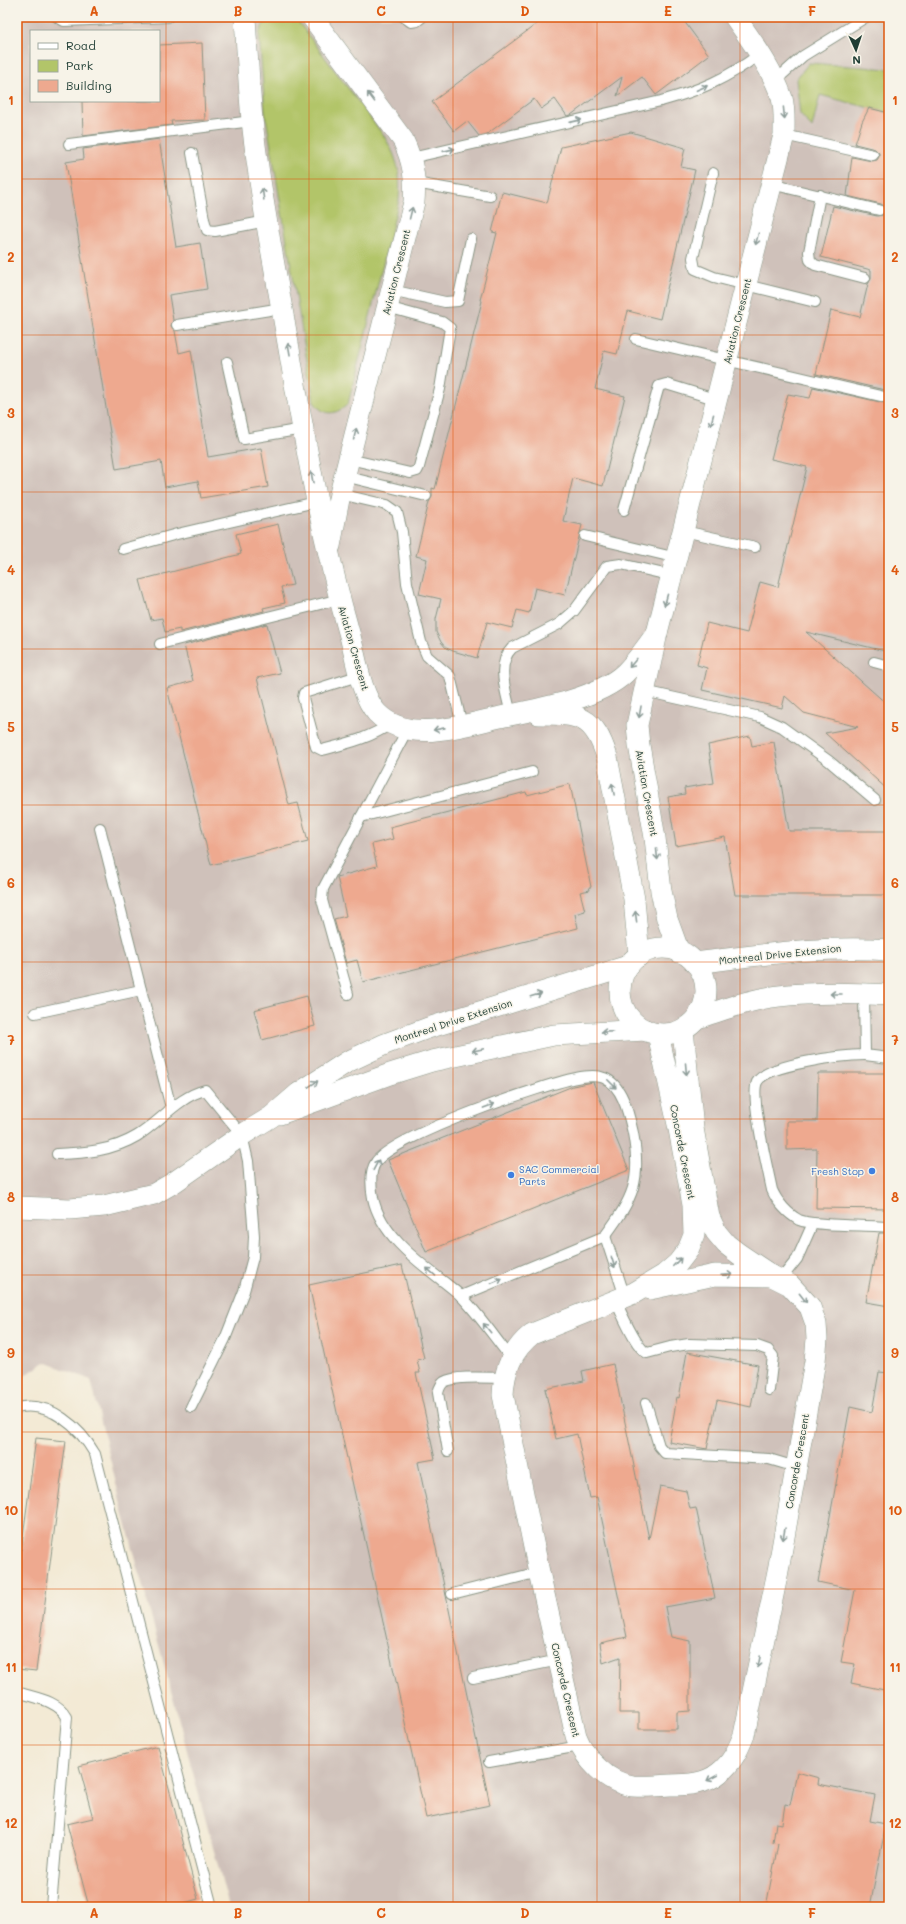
<svg xmlns="http://www.w3.org/2000/svg" width="906" height="1924" font-family="Mali,sans-serif">
<style>
.industrial{fill:#cfc1ba;fill-rule:evenodd}
.green{fill:#b2c569;stroke:#68814e}
.building{fill:#eea98f}
.lines{fill:none;stroke-linecap:round;stroke-linejoin:round}
.lane-casing{stroke:#899484;stroke-width:12}
.street-casing{stroke:#899484;stroke-width:22}
.lane{stroke:#fff;stroke-width:10}
.street{stroke:#fff;stroke-width:21}
.oneway{stroke:#8f9e9a}
.grid{fill:none;stroke:#de580e;stroke-width:1;stroke-opacity:0.55}
.shop-dot{fill:#3f7fe0;stroke:#f7f3e8;stroke-width:1.5}
.labels{text-anchor:middle;dominant-baseline:central;stroke-width:3;stroke-linejoin:round;paint-order:stroke}
.street-label{font-size:10px;fill:#1f3d34;stroke:#f7f3e8}
.shop-label{font-size:10px;fill:#366cbe;stroke:#f7f3e8;text-anchor:start}
.neatline{fill:none;stroke:#de580e;stroke-width:1.5}
.grid-label{font-size:13px;text-anchor:middle;font-weight:bold;fill:#de580e}
</style>
<rect width="100%" height="100%" fill="#f7f3e8"/>
<filter id="ink" filterUnits="userSpaceOnUse"><feTurbulence type="fractalNoise" baseFrequency=".025" numOctaves="2"/><feDisplacementMap in="SourceGraphic" scale="8" xChannelSelector="R" yChannelSelector="G"/><feConvolveMatrix kernelMatrix="1 2 1 2 8 2 1 2 1" color-interpolation-filters="sRGB"/></filter>
<filter id="wash" filterUnits="userSpaceOnUse"><feTurbulence type="fractalNoise" baseFrequency=".012" numOctaves="4" result="noise"/><feDisplacementMap in="SourceGraphic" scale="16" xChannelSelector="R" yChannelSelector="G"/><feGaussianBlur stdDeviation="0.9" result="paint"/><feColorMatrix in="noise" values="0 0 0 0 0 0 0 0 0 0 0 0 0 0 0 0 0 1.4 0 .05"/><feComposite in="paint" operator="in"/></filter>
<g filter="url(#wash)">
<rect width="100%" height="100%" fill="#f3ead5"/>
<path class="industrial" d="M17,17H889V1895L887,1907H229L121,1504L91,1380L45,1362L17,1381ZM31,31H159V101H31Z"/>
<g class="green">
<path d="M272,17H290L297,20L384,136C398,159 401,173 399,200L348,404C336,415 324,417 314,402L265,112L259,34L263,25Z"/>
<path d="M809,63L889,69V113L820,95L812,128L800,114L796,79Z"/>
</g>
<g id="blocks">
<g class="building">
<path d="M546,17H681L709,55L656,95L642,77L617,96L622,77L571,115L567,116L555,99L541,109L534,99L487,134L479,136L467,121L454,131L432,102Z"/>
<path d="M202,43L205,120L171,121L172,125L83,136L82,101H159V45Z"/>
<path d="M869,108L889,113V391L816,374L831,310L860,317L868,284L871,279V270L821,257L833,206L877,216L883,215L885,211L884,206L881,204L847,196L852,157L872,161L877,160L879,157V153L875,149L855,144L862,122Z"/>
<path d="M631,132L685,148L681,167L695,170L660,319L628,311L617,354L604,351L595,389L625,396L603,486L573,478L563,521L582,525L565,595L535,588L529,613L517,610L512,628L487,622L477,658L453,651L446,648L441,642L436,632V619L441,599L419,594L427,559L416,556L429,502L432,497V488L435,489L482,301L480,300L497,233L492,232L502,192L547,203L561,147Z"/>
<path d="M159,139L176,247L200,243L207,289L169,295L173,320L171,326L175,331L179,353L191,350L208,457L261,448L268,487L201,498L198,481L165,487L161,461L116,469L66,162L84,159L83,149Z"/>
<path d="M813,387L889,404V652L806,632L889,706V791L825,733L858,727L804,713L785,696L782,708L702,690L707,668L697,665L707,623L747,633L760,582L778,587L807,467L771,459L788,394L810,398Z"/>
<path d="M278,524L293,585L281,587L285,603L263,608L264,611L180,632V629L165,632L162,618L151,620L140,580L241,554L236,534Z"/>
<path d="M267,624L280,673L257,678L289,805L298,803L308,841L211,865L167,688L193,681L184,645Z"/>
<path d="M750,736L752,746L774,742L789,831H889V895H735L725,837L676,846L668,797L685,794L684,788L714,783L708,745Z"/>
<path d="M570,784L591,887H589L590,890L580,892L585,911L575,914L578,928L363,982L357,960L346,963L334,919L346,916L337,877L377,866L372,844L393,839L390,827L526,792L527,795Z"/>
<path d="M307,996L315,1026L262,1040L254,1010Z"/>
<path d="M818,1073H887V1086H889V1209L816,1208L817,1149L787,1150V1121H817Z"/>
<path d="M593,1082L629,1170L426,1252L388,1160L573,1086Z"/>
<path d="M879,1233H889V1306L866,1302Z"/>
<path d="M402,1265L424,1358L417,1360L420,1373H416L435,1459L418,1462L490,1805L426,1818L309,1285Z"/>
<path d="M687,1352L758,1365L751,1407L717,1400L707,1449L669,1442L677,1397L679,1398Z"/>
<path d="M613,1364L649,1539L660,1486L686,1491L690,1509L696,1508L715,1598L665,1607L671,1637L690,1641V1711L677,1712V1729H639V1713H619L620,1657L603,1663L600,1643L627,1637L597,1497L590,1498L577,1434L556,1439L545,1389L584,1381L582,1371Z"/>
<path d="M879,1372L889,1373V1691L851,1683L855,1664L841,1662L855,1590L818,1582L850,1407L872,1412Z"/>
<path d="M36,1438L66,1441L36,1671L17,1669V1582Z"/>
<path d="M158,1746L198,1899L170,1907H89L67,1824L93,1818L79,1766Z"/>
<path d="M797,1772L819,1778L818,1784L875,1795L870,1821L886,1824L870,1907H766L778,1844L773,1843L776,1823L782,1824L785,1804L790,1805Z"/>
</g>
</g>
</g>
<g filter="url(#ink)">
<use href="#blocks" fill-opacity="0" stroke="#899484" stroke-width="1"/>
<g class="lines">
<g class="lane-casing">
<g id="lane">
<path d="M57,17L64,21L168,17"/>
<path d="M404,17L411,22L417,21L422,17"/>
<path d="M775,81L803,56L866,17"/>
<path d="M784,135L873,155"/>
<path d="M69,144L252,121"/>
<path d="M192,153L204,219L207,230L215,231L267,221"/>
<path d="M411,158L661,101C701,90 726,79 760,54"/>
<path d="M713,173L693,258L695,269L714,277L815,302"/>
<path d="M415,183L490,196"/>
<path d="M771,184L879,210"/>
<path d="M820,195L809,252L810,260L815,265L865,278"/>
<path d="M391,290L445,302L458,301L471,239"/>
<path d="M177,325L282,308"/>
<path d="M636,339L889,398"/>
<path d="M227,362L244,439L303,429"/>
<path d="M349,459L410,473L417,471L419,467L440,389L450,328L442,322L387,307"/>
<path d="M344,476L426,496"/>
<path d="M340,494L387,505L397,512L402,532L407,583L421,642L427,656L450,676L462,725"/>
<path d="M624,510L659,386L666,384L718,400"/>
<path d="M684,531L755,547"/>
<path d="M585,536L677,558"/>
<path d="M123,549L177,534L316,502"/>
<path d="M160,644L340,599"/>
<path d="M874,662L889,666"/>
<path d="M361,675L304,693L303,698L316,747L322,750C349,743 368,739 392,723"/>
<path d="M644,691L760,717L782,727L829,761L875,800"/>
<path d="M511,715C507,694 495,665 512,648L559,624L574,611L607,566L621,564L673,576"/>
<path d="M361,817L532,772"/>
<path d="M100,828L171,1108"/>
<path d="M348,994L322,900L323,889L407,730"/>
<path d="M864,994L865,1055L889,1058"/>
<path d="M35,1013L141,990"/>
<path d="M865,1055C845,1055 766,1064 757,1082C750,1097 768,1170 772,1190C777,1202 788,1214 799,1220C813,1226 870,1225 889,1227"/>
<path d="M57,1154C85,1153 112,1151 137,1136C160,1122 178,1097 205,1090L242,1135L248,1161L254,1236L253,1257L244,1291L225,1339L191,1407"/>
<path d="M781,1279L797,1259L813,1223"/>
<path d="M461,1296L605,1236L625,1297"/>
<path d="M615,1300C622,1313 635,1347 647,1353L670,1347L689,1344L757,1346L768,1350L773,1356L769,1390"/>
<path d="M511,1358C495,1338 480,1316 462,1297C455,1290 446,1284 439,1278C413,1258 380,1232 373,1198C371,1187 369,1172 376,1162C393,1136 546,1083 581,1077C589,1076 597,1075 604,1078C623,1085 629,1116 633,1133C642,1181 633,1198 605,1236"/>
<path d="M646,1403L659,1446L665,1453L769,1459L796,1467"/>
<path d="M17,1408C50,1400 80,1428 95,1454L212,1907"/>
<path d="M448,1451L438,1393C439,1389 440,1385 444,1382C456,1375 490,1378 504,1378"/>
<path d="M452,1594L539,1572"/>
<path d="M473,1678L559,1660"/>
<path d="M17,1692C35,1698 57,1700 67,1717L51,1907"/>
<path d="M489,1762L580,1746"/>
</g>
</g>
<g class="street-casing">
<g id="street">
<path d="M245,17C247,51 249,86 252,120C260,196 276,273 289,349C305,445 323,541 350,636C356,658 361,696 377,713C409,746 466,724 505,716C540,709 599,698 625,673C637,661 647,646 657,633"/>
<path d="M312,17L403,140C413,161 416,179 414,202L340,494L330,546"/>
<path d="M539,714C579,714 594,715 607,757L634,899L639,956"/>
<circle cx="663" cy="991" r="43"/>
<path d="M679,952L667,919L661,891L655,838L639,745L637,725L657,633L784,135C784,122 785,110 782,98C772,68 752,42 735,17"/>
<path d="M695,963C760,955 824,945 889,950"/>
<path d="M697,1018C723,1010 751,999 779,996C815,992 853,993 889,995"/>
<path d="M658,1034L679,1129L693,1205L694,1235L688,1250L678,1263L664,1275L634,1293L532,1334C512,1350 504,1370 503,1395L539,1572L576,1736C585,1759 607,1783 633,1786C645,1787 658,1786 670,1785C687,1785 706,1784 719,1773C732,1763 738,1750 744,1735L778,1571L815,1361L817,1339L816,1324L810,1307L790,1285L772,1276L739,1254L726,1244L716,1232L709,1217L693,1128L683,1030"/>
<path d="M280,1114L390,1074L432,1061L554,1035L646,1030"/>
<path d="M17,1207L70,1209L104,1206L154,1194L173,1183L242,1135L271,1117L299,1093L347,1062L385,1044L428,1028L628,966"/>
<path d="M650,1289L715,1275L772,1276"/>
</g>
</g>
<use href="#lane" class="lane"/>
<use href="#street" class="street"/>
</g>
<defs><path id="oneway-shaft" d="M-6 0H5M1.5-3L5.5 0L1.5 3" fill="none" stroke-width="1.6" stroke-linecap="round" stroke-linejoin="round"/></defs>
<g class="oneway">
<use href="#oneway-shaft" transform="translate(702 88) rotate(-23)"/>
<use href="#oneway-shaft" transform="translate(371 97) rotate(-127)"/>
<use href="#oneway-shaft" transform="translate(784 113) rotate(84)"/>
<use href="#oneway-shaft" transform="translate(576 121) rotate(-13)"/>
<use href="#oneway-shaft" transform="translate(449 150) rotate(-13)"/>
<use href="#oneway-shaft" transform="translate(263 194) rotate(-98)"/>
<use href="#oneway-shaft" transform="translate(411 213) rotate(-76)"/>
<use href="#oneway-shaft" transform="translate(757 239) rotate(104)"/>
<use href="#oneway-shaft" transform="translate(289 349) rotate(-100)"/>
<use href="#oneway-shaft" transform="translate(712 420) rotate(105)"/>
<use href="#oneway-shaft" transform="translate(355 434) rotate(-76)"/>
<use href="#oneway-shaft" transform="translate(312 477) rotate(-100)"/>
<use href="#oneway-shaft" transform="translate(666 600) rotate(105)"/>
<use href="#oneway-shaft" transform="translate(633 663) rotate(130)"/>
<use href="#oneway-shaft" transform="translate(640 712) rotate(100)"/>
<use href="#oneway-shaft" transform="translate(439 729) rotate(169)"/>
<use href="#oneway-shaft" transform="translate(613 789) rotate(-101)"/>
<use href="#oneway-shaft" transform="translate(657 854) rotate(84)"/>
<use href="#oneway-shaft" transform="translate(636 917) rotate(-97)"/>
<use href="#oneway-shaft" transform="translate(836 994) rotate(180)"/>
<use href="#oneway-shaft" transform="translate(536 995) rotate(-16)"/>
<use href="#oneway-shaft" transform="translate(607 1032) rotate(178)"/>
<use href="#oneway-shaft" transform="translate(478 1050) rotate(168)"/>
<use href="#oneway-shaft" transform="translate(686 1069) rotate(85)"/>
<use href="#oneway-shaft" transform="translate(313 1084) rotate(-34)"/>
<use href="#oneway-shaft" transform="translate(612 1084) rotate(45)"/>
<use href="#oneway-shaft" transform="translate(489 1106) rotate(-20)"/>
<use href="#oneway-shaft" transform="translate(376 1165) rotate(-62)"/>
<use href="#oneway-shaft" transform="translate(613 1262) rotate(72)"/>
<use href="#oneway-shaft" transform="translate(677 1262) rotate(-46)"/>
<use href="#oneway-shaft" transform="translate(431 1272) rotate(-139)"/>
<use href="#oneway-shaft" transform="translate(727 1275) rotate(-2)"/>
<use href="#oneway-shaft" transform="translate(497 1281) rotate(-23)"/>
<use href="#oneway-shaft" transform="translate(803 1298) rotate(52)"/>
<use href="#oneway-shaft" transform="translate(487 1328) rotate(-129)"/>
<use href="#oneway-shaft" transform="translate(784 1534) rotate(100)"/>
<use href="#oneway-shaft" transform="translate(759 1662) rotate(101)"/>
<use href="#oneway-shaft" transform="translate(712 1778) rotate(152)"/>
</g>
</g>
<path class="grid" d="M166,17V1907M309,17V1907M453,17V1907M597,17V1907M740,17V1907M17,179H889M17,335H889M17,492H889M17,649H889M17,805H889M17,962H889M17,1119H889M17,1275H889M17,1432H889M17,1589H889M17,1745H889"/>
<g class="shop-dot">
<circle cx="872" cy="1171" r="4"/>
<circle cx="511" cy="1175" r="4"/>
</g>
<g class="labels">
<g class="street-label">
<text transform="translate(396 272) rotate(-76)">Aviation Crescent</text>
<text transform="translate(737 321) rotate(-76)">Aviation Crescent</text>
<text transform="translate(354 648) rotate(74)">Aviation Crescent</text>
<text transform="translate(647 793) rotate(80)">Aviation Crescent</text>
<text transform="translate(780 954) rotate(-6)">Montreal Drive Extension</text>
<text transform="translate(453 1021) rotate(-18)">Montreal Drive Extension</text>
<text transform="translate(683 1152) rotate(79)">Concorde Crescent</text>
<text transform="translate(797 1461) rotate(-80)">Concorde Crescent</text>
<text transform="translate(566 1690) rotate(77)">Concorde Crescent</text>
</g>
<g class="shop-label">
<text x="519" y="1169">SAC Commercial<tspan x="519" dy="12">Parts</tspan></text>
<text x="864" y="1171" text-anchor="end">Fresh Stop</text>
</g>
</g>
<rect width="906" height="1924" fill="none" stroke="#f7f3e8" stroke-width="44"/>
<rect x="30" y="30" width="130" height="72" fill="#f7f3e8" stroke="#a1aaa0"/>
<rect x="38" y="43" width="20" height="6" fill="#ffffff" stroke="#a1aaa0"/>
<text x="66" y="50" font-size="12" fill="#1f3d34">Road</text>
<rect x="38" y="60" width="20" height="12" fill="#b2c569" stroke="#a1aaa0"/>
<text x="66" y="70" font-size="12" fill="#1f3d34">Park</text>
<rect x="38" y="80" width="20" height="12" fill="#eea98f" stroke="#a1aaa0"/>
<text x="66" y="90" font-size="12" fill="#1f3d34">Building</text>
<g transform="translate(856 50) rotate(177)" stroke="#f7f3e8" stroke-width="3" paint-order="stroke">
<path d="M0-3L7 15L0 10L-7 15Z" fill="#1f3d34"/>
<text y="-6" font-size="11" font-weight="bold" text-anchor="middle" fill="#1f3d34">N</text>
</g>
<rect x="22" y="22" width="862" height="1880" class="neatline"/>
<g class="grid-label">
<text x="94" y="16">A</text>
<text x="238" y="16">B</text>
<text x="381" y="16">C</text>
<text x="525" y="16">D</text>
<text x="668" y="16">E</text>
<text x="812" y="16">F</text>
<text x="11" y="105">1</text>
<text x="895" y="105">1</text>
<text x="11" y="262">2</text>
<text x="895" y="262">2</text>
<text x="11" y="418">3</text>
<text x="895" y="418">3</text>
<text x="11" y="575">4</text>
<text x="895" y="575">4</text>
<text x="11" y="732">5</text>
<text x="895" y="732">5</text>
<text x="11" y="888">6</text>
<text x="895" y="888">6</text>
<text x="11" y="1045">7</text>
<text x="895" y="1045">7</text>
<text x="11" y="1202">8</text>
<text x="895" y="1202">8</text>
<text x="11" y="1358">9</text>
<text x="895" y="1358">9</text>
<text x="11" y="1515">10</text>
<text x="895" y="1515">10</text>
<text x="11" y="1672">11</text>
<text x="895" y="1672">11</text>
<text x="11" y="1828">12</text>
<text x="895" y="1828">12</text>
<text x="94" y="1918">A</text>
<text x="238" y="1918">B</text>
<text x="381" y="1918">C</text>
<text x="525" y="1918">D</text>
<text x="668" y="1918">E</text>
<text x="812" y="1918">F</text>
</g>
</svg>
